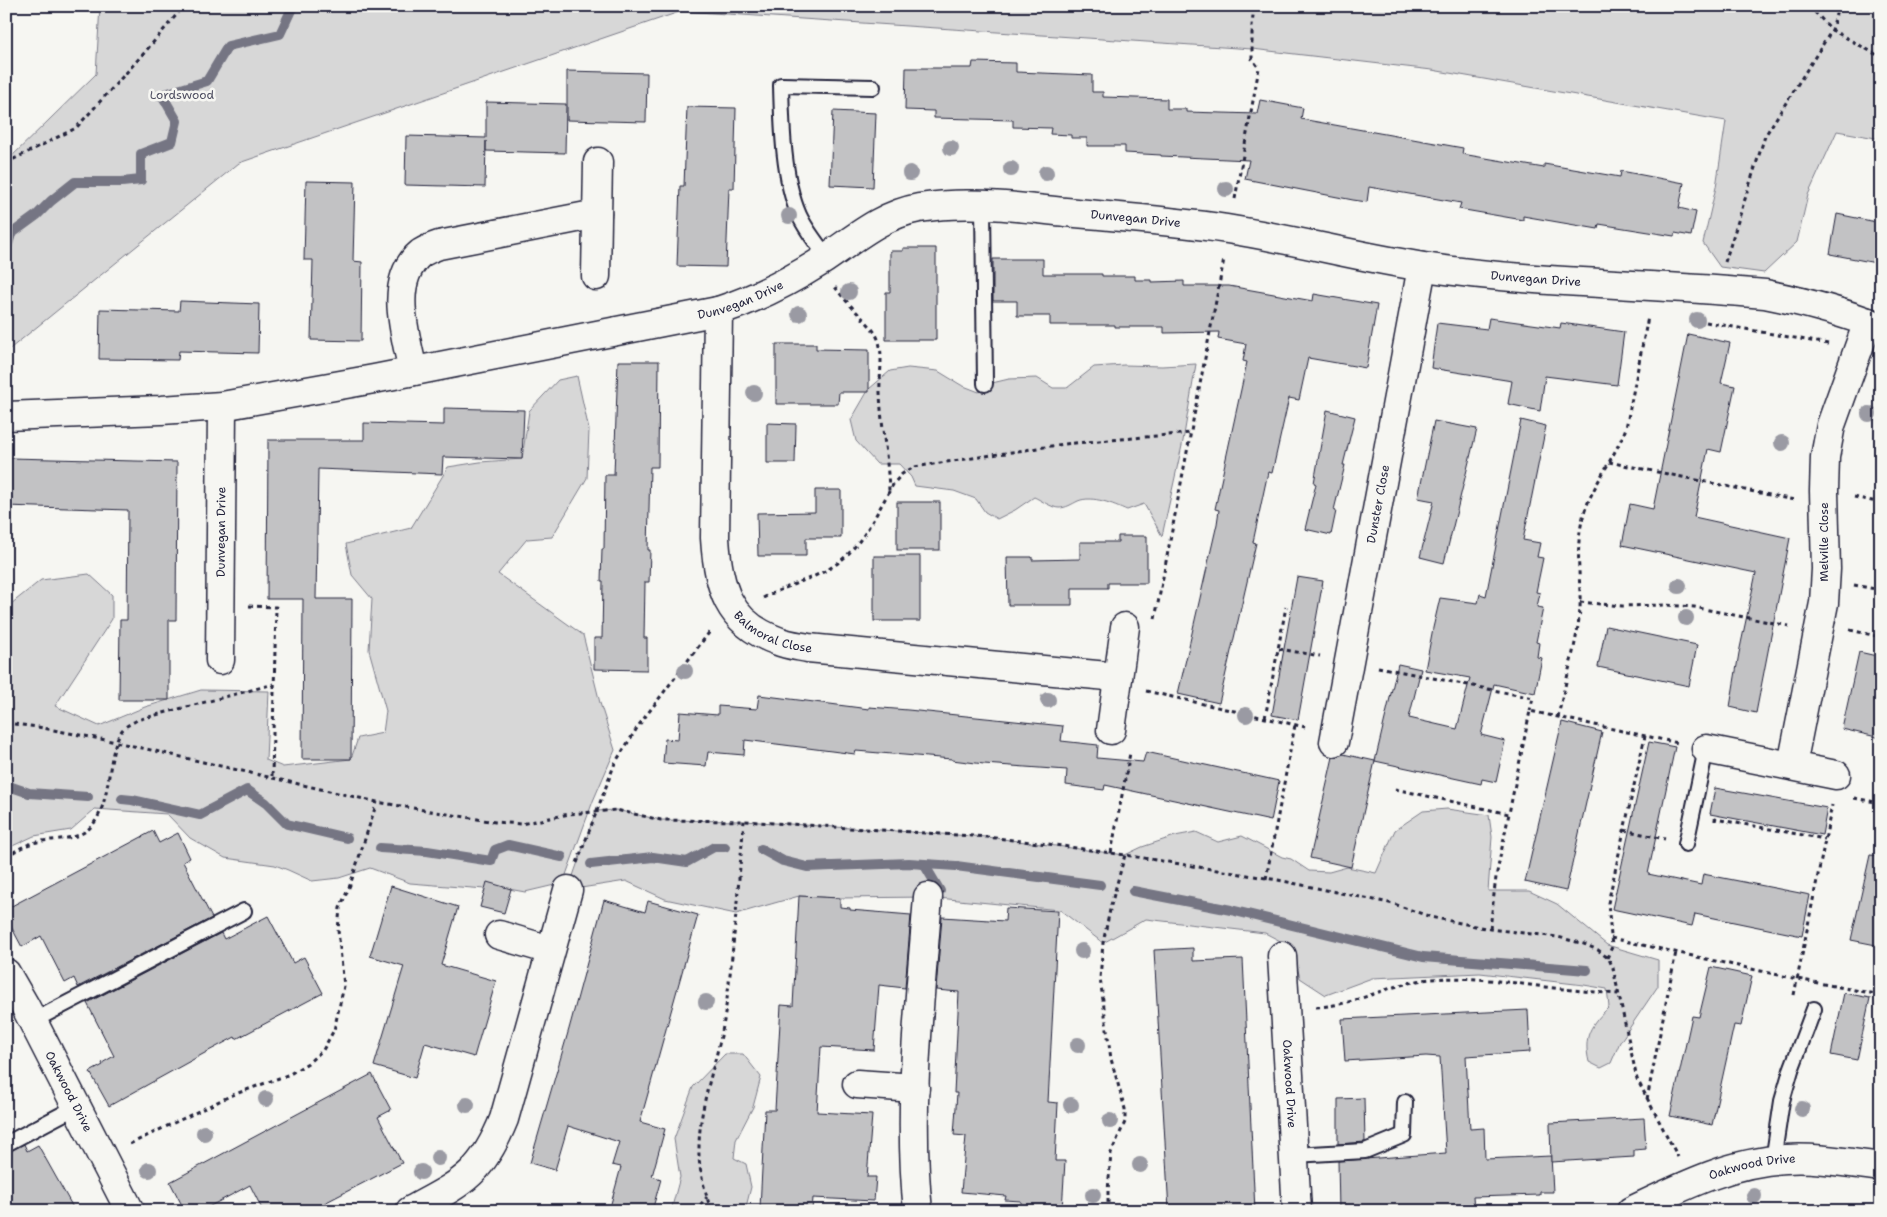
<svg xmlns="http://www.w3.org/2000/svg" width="1887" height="1217" font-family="'Shantell Sans',sans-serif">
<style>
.green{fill:#d7d7d7;stroke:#7c7c89}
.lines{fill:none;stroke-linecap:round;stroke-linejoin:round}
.stream{stroke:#757583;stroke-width:10}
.building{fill:#c2c2c4;stroke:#22223b}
.service-casing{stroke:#22223b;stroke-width:18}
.minor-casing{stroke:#22223b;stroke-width:31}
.path{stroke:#22223b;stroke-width:3;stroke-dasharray:4 4;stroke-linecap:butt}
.service{stroke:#f6f6f2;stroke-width:14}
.minor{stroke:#f6f6f2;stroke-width:28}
.tree{fill:#9a9aa3}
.labels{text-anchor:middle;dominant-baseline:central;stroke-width:5;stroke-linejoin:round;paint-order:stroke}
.park-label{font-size:12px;fill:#4f4f62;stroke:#f6f6f2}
.street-label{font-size:12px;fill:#22223b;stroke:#f6f6f2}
</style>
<rect width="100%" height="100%" fill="#f6f6f2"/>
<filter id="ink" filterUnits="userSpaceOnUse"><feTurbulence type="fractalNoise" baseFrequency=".02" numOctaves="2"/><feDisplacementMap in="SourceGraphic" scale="10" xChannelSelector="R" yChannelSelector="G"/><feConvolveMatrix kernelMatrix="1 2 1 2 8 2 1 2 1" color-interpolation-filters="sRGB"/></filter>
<g filter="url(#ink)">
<g class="green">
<path d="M100,6H1881V139L1837,131L1808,195L1797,242L1764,273L1720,267L1703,243L1716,187L1726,121L1432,70L1252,49L682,11L239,163L6,352V162L96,74Z"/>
<path d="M1196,364L1183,441L1162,536L1144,504L1127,510C1113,504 1093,495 1078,501C1072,504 1066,508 1059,508C1052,508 1041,500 1034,497L1015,510L997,519L985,512L976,499L954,491L915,486L911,477L899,464H877L856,441L851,420L869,389L890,371L908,368L938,371L961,385L979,392L992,383L1009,379L1037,378L1053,388H1067L1094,367L1124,365L1162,366Z"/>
<path d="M577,376L589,430L587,478L552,537L527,539L498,574L583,635L600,703L615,750L593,801L563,883L525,892L509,889H485L410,883L370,868L339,878L312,881L288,870L275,865L225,858L190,838L167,814L95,809L71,830L34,836L6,849V608L41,580L89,574L112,595V619L55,706L99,726L145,707L201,690L269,691L266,760L283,767L351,759L358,738L383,733L386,711L369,650L372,599L352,575L346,544L411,528L448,467L480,462L522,459L529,411L558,380Z"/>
<path d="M1447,809L1489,815L1492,837L1488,891H1529L1557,904L1607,945L1658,960V986L1620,1042L1611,1063L1601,1068L1589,1062C1583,1036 1590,1026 1609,1007L1607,989L1584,985L1480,973L1372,978L1326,995L1300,978L1292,947L1265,933L1146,919L1103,943L1060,910L928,897L840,898L799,896L736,914L665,899L626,881L568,890L596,811L616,810L661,820L744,821L987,837L1125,855L1142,847L1175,836L1196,832L1218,842L1242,836L1282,857L1291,859L1309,871L1329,872L1347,867L1376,873L1395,830L1423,811Z"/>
<path d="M725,1054H743L761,1077L753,1107L736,1140L734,1158L746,1164L751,1187L745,1211H668L672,1207L680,1177L674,1139L693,1087Z"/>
</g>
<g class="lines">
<g class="stream">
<path d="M6,251L11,234L37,215L51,201L75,182H122L141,180V154L172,142L177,121L162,95L207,81L228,46L280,34L293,6"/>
<path d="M6,785L29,793L88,797"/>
<path d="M122,799L132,800L200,815L247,790L266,803L287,824L347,838"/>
<path d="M380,848L427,851L491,861L495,850L508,845L562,857"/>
<path d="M761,849L783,861L807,867L909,863L956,866L1100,885"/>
<path d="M591,864L653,857L687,862L714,847H725"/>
<path d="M924,864L940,891"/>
<path d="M1133,891L1231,910L1423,957L1587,970"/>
</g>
</g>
<g class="building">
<path d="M973,62L1016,63V72L1092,75V92H1103V97L1167,99V109H1186V112L1257,114L1260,100L1303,108L1301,119L1463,148L1462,154L1544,168V164L1620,177L1621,171L1684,183L1679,208L1696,212L1691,236L1675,233L1674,236L1599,224L1598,229L1523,216V220L1459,209L1461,203L1369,187L1367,202L1353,200L1245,179L1249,160L1161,156V155L1125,153V146H1087V138H1071V135L1050,134L1051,128L1013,127V120L934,118V111L905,110L906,68H972Z"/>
<path d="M567,71L647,73L646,122L567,120Z"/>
<path d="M486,102L566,104L565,153L486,151V141L485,187L405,185L406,136L486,138Z"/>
<path d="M687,107L736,108L734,188H729L726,267L677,266L680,186H684Z"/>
<path d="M833,111L876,113L873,187L830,185Z"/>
<path d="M306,181L355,182L353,261L362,262L361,341L311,340L313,260H304Z"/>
<path d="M1837,214L1881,223V264L1830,254Z"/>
<path d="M903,248H936V340H886V292H890V251H903Z"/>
<path d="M993,259H1043V274H1102V276H1135V280H1152V282L1184,281V286H1229L1313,301L1314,294L1377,305L1366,368L1308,358L1299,400L1289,398L1272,473L1268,472L1253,542L1256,543L1219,703L1178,694L1217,524L1219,510L1215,509L1247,362L1243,361L1246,344L1218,339L1219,332L1164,333V327H1115V325H1050V316H1017V301H993Z"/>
<path d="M180,301L259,304L258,353L179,351L178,360L99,359L100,309L179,311Z"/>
<path d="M1489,318L1560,328L1561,323L1624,332L1617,385L1545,376L1540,411L1508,404L1512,381L1431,368L1437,323L1487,329Z"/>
<path d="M1688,334L1730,343L1721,383L1735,386L1721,452L1708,449L1694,517L1790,538L1756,713L1730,707L1739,653L1756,573L1622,545L1630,504L1653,509Z"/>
<path d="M776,344H816V349L869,350V392H839L838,404H776Z"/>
<path d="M618,361H659L658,467H650L648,550H650L649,582H645L644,638H647V670L594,669V638H602L603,581H601L602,549H604L605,475H614Z"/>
<path d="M444,408L524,410L522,459L443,457L442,474L318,469L316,599H352L351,759H302L303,599H267L268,440H364V423L444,425Z"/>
<path d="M1327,410L1355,417L1343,465H1345L1334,510L1336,511L1331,535L1305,529L1316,484L1314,483Z"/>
<path d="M1521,420L1546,426L1523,540L1540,543L1537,557L1543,558L1536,592L1540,593L1537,607L1543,608L1536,642L1539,643L1537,657L1542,658L1535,693L1494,684L1481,735L1505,741L1496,782L1482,779L1481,784L1375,761L1398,664L1421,669L1409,718L1457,729L1470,678L1425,670L1433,628L1440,598L1478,603L1480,594L1486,596Z"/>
<path d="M1434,421L1477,429L1444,563L1420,557L1434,501L1418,498Z"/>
<path d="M767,423L796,424L795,463H767Z"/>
<path d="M10,458L177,462L176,620H169V700H119L120,620H127L128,510L6,506V476H9Z"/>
<path d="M815,490H841V538H806V556H758L757,513L815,512Z"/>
<rect x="897" y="502" width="43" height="48"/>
<path d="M1118,536H1147V583H1108V588H1072V605H1008L1007,557H1032V560L1080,559V542H1118Z"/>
<rect x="874" y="556" width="46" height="65"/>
<path d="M1297,577L1323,581L1298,720L1272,715Z"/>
<path d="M1606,626L1697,645L1689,686L1598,667Z"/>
<path d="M1859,652L1881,657V738L1842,729Z"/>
<path d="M759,695L869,709V707L908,710L1063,726L1061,741L1098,745L1097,758L1143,762L1146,752L1279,781L1271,821L1105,785L1104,790L1066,785L1067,770L984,764L952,760V759L856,751L855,754L745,740L744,755L708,752L706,766L663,763L665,739L678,740L680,712L718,715V706L757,709Z"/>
<path d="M1562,722L1602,732L1566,891L1525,882Z"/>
<path d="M1649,742L1675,747L1648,874L1701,885L1703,874L1810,895L1802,936L1695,914L1692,926L1612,909Z"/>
<path d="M1343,754L1375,761L1351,867L1310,858L1333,757Z"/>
<path d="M1715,788L1827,808L1822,835L1710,814Z"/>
<path d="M153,831L159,843L178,833L190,858L183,862L212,918L78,987L74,978L65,983L41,936L22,947L6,917V909Z"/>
<path d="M1870,855L1881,856V946L1851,940Z"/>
<path d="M487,882L511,889L504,913L480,907Z"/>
<path d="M391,886L458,907L441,965L496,981L474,1057L425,1043L415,1078L374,1066L404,966L370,956Z"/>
<path d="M799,896L840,898V907L850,908V910L911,915L905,988L879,985L874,1050L821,1047L817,1112L872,1115L867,1177H876L874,1201L813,1198L812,1210L760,1208L765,1110H775L781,1005L793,1006Z"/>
<path d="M604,900L645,912L648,901L698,915L640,1122L665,1129L652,1176L661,1179L652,1211H609L621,1167L612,1165L619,1142L568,1126L555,1170L530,1163L569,1029Z"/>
<path d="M1006,908L1058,911L1048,1102L1058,1103L1055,1161H1065L1062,1210L1021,1209V1201L1005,1200L1006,1196L961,1192L966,1136L954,1135L957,1093H954L959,992L936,990L942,917L1005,921Z"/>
<path d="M268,916L293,963L304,957L323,993L236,1039L235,1037L203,1054L109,1106L90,1072L103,1065L102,1063L114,1056L87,1003L221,933L224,939Z"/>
<path d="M1193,948V961L1243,959L1255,1211H1169L1154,950Z"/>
<path d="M1711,967L1752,976L1741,1026L1734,1025L1712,1125L1670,1116L1692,1016L1699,1017Z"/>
<path d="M1844,993L1870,998L1857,1060L1831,1055Z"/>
<path d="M1528,1010L1530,1052L1466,1056L1470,1129L1484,1128L1485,1159L1551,1156L1553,1192H1540V1195L1473,1197L1474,1211H1339L1338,1161L1446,1153L1440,1057L1426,1056L1345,1061L1342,1019Z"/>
<path d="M372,1074L391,1110L378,1117L402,1163L309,1211H263L250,1185L201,1211H185L170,1182Z"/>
<path d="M1364,1098L1365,1142L1338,1144V1099Z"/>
<path d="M1644,1118L1646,1149L1634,1150V1157L1551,1162L1550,1123Z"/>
<path d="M24,1144L27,1151L38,1145L75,1211H6V1153Z"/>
</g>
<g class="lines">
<g class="service-casing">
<g id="service">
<path d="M983,205L985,384"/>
<path d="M827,257C817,244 806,230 799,215C783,179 782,125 781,85L873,87"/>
<path d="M1686,844L1706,749"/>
<path d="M33,1021L244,911"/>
<path d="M6,1144L76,1107"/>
<path d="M1294,1155L1365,1151L1404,1135L1405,1102"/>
<path d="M1773,1161L1782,1101L1791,1070L1814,1009"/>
</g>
</g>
<g class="minor-casing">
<g id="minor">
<path d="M596,276L598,162"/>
<path id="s1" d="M718,311L715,538C718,586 727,623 778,641C787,645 798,646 808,648L1118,677"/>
<path d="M413,371C406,336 387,281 421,253C426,250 433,247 439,245L597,214"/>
<path id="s2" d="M6,416L161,410L222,406L374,379L718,311C755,299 787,283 820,262C852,241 880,215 919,208C967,200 1017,207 1065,212C1119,217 1173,221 1227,229C1293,239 1358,257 1424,267C1537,284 1651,283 1765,294C1805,302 1843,312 1881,327"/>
<path id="s3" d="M220,660L222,406"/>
<path d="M1111,730L1125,627"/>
<path id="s4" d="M1334,742L1422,267"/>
<path d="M1706,749L1836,775"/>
<path d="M1792,765L1824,603L1826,569L1824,491L1825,457L1831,425L1868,322"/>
<path d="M499,935L550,950"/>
<path id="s5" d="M1282,956L1297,1211"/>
<path id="s6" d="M6,973L25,1006L130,1211"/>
<path d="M857,1084L915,1088"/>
<path d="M410,1211C461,1183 481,1176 504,1119L568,890"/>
<path d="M918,1211C907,1107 920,1001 928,897"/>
<path id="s7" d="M1631,1211C1681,1187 1730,1162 1786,1159C1817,1157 1849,1163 1881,1167"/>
</g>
</g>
<g class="path">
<path d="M1809,6L1832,30L1881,57"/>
<path d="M6,163L76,128L145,52L184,6"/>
<path d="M1235,199L1259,68L1252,59V26L1254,6"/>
<path d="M1725,262L1765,136L1832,30L1838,6"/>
<path d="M835,287C840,294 846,301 852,307C861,318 873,326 878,339C884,355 879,376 880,392C881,426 888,458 889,491"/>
<path d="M1706,322L1828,344"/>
<path d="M1609,462L1794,500"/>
<path d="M1854,497L1881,503"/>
<path d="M1854,585L1881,590"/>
<path d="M763,598C784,587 806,581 827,570C860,552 875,515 894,483L902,474L914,467L1064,444L1191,433"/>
<path d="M1580,602L1622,606L1666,605L1694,607L1789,626"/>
<path d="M249,606L276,607L272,776"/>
<path d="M1155,619L1224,259"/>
<path d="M1850,630L1881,637"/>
<path d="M1279,649L1320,656"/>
<path d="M1378,667L1533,698L1530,711"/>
<path d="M1146,691L1305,727"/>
<path d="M1558,717C1565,682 1577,645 1580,609C1581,579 1575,550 1582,521C1590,487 1614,460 1626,428L1648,317"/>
<path d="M1265,718L1286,607"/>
<path d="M6,723L38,727L116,742L377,802L495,822L521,824L569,814L616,810L661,820L744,821L987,837L1048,844L1125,855L1278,880L1394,904L1431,917L1490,929L1558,937L1584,944L1598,950L1609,959L1613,968L1637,1079L1678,1157"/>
<path d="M1395,789L1509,814"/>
<path d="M1854,798L1881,803"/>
<path d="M1715,821V819L1825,839"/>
<path d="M1624,830L1665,839"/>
<path d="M1111,853L1130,753"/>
<path d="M6,857C15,851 23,846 33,843C54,837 80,843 94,823C113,798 106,747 124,728C127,725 133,723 137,720L274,684"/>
<path d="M577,863L615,763L639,725L711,630"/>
<path d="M1266,879L1295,725"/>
<path d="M1490,929L1496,877L1530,711L1678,743"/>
<path d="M1611,938L1797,979L1881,995"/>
<path d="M1607,958L1612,947L1608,903L1645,736"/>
<path d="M1794,995L1832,805"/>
<path d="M1316,1007C1356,1006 1390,983 1431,979C1469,976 1508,982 1545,987C1570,990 1594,992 1618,994"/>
<path d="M1647,1099L1676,952"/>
<path d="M130,1144L230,1096L290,1074L308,1063L323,1050L334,1030L344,986L338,930L340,908L350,885L377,802"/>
<path d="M695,1211L707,1197"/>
<path d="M711,1211C705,1190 698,1169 699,1148C699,1102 719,1058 725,1014C734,950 738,885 744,821"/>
<path d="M1108,1211V1191L1111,1153L1125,1122V1109L1111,1059L1100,978L1103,943L1111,905L1125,855"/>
</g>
<use href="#service" class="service"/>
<use href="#minor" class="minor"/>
</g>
<g class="tree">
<circle cx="951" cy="148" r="8"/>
<circle cx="1011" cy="169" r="8"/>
<circle cx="910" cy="173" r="8"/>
<circle cx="1046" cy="173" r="8"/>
<circle cx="1226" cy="189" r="8"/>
<circle cx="789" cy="216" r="8"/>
<circle cx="849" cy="292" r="8"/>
<circle cx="799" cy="314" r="8"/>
<circle cx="1697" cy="320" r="8"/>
<circle cx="754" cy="393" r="8"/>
<circle cx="1869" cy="414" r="8"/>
<circle cx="1782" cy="443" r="8"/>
<circle cx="1679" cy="586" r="8"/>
<circle cx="1686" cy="618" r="8"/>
<circle cx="685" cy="671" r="8"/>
<circle cx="1048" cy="700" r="8"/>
<circle cx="1246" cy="715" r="8"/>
<circle cx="1082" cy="951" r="8"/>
<circle cx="706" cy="1002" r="8"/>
<circle cx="1078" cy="1045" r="8"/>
<circle cx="266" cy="1099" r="8"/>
<circle cx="467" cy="1105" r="8"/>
<circle cx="1071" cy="1105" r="8"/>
<circle cx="1802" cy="1109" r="8"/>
<circle cx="1110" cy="1121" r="8"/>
<circle cx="204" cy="1133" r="8"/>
<circle cx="438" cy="1158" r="8"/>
<circle cx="1140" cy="1165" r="8"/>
<circle cx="149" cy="1170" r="8"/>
<circle cx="421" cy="1172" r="8"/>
<circle cx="1093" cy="1195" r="8"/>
<circle cx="1754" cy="1196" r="8"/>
</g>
</g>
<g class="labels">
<g class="park-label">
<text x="182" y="95">Lordswood</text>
</g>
<g class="street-label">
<text stroke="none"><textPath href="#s2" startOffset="1166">Dunvegan Drive</textPath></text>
<text stroke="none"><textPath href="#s2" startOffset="1571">Dunvegan Drive</textPath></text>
<text stroke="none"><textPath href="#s2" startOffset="746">Dunvegan Drive</textPath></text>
<text stroke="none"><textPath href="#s4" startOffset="242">Dunster Close</textPath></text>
<text stroke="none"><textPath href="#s3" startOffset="128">Dunvegan Drive</textPath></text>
<text transform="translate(1824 542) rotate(-90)">Melville Close</text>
<text stroke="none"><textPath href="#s1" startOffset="349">Balmoral Close</textPath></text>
<text stroke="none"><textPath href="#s5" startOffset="128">Oakwood Drive</textPath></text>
<text stroke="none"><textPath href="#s6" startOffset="134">Oakwood Drive</textPath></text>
<text stroke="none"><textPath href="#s7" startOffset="130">Oakwood Drive</textPath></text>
</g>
</g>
<rect width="1887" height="1217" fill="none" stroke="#f6f6f2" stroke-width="25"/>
<rect x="12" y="12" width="1862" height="1192" fill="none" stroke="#22223b" stroke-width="2" filter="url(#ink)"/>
</svg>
